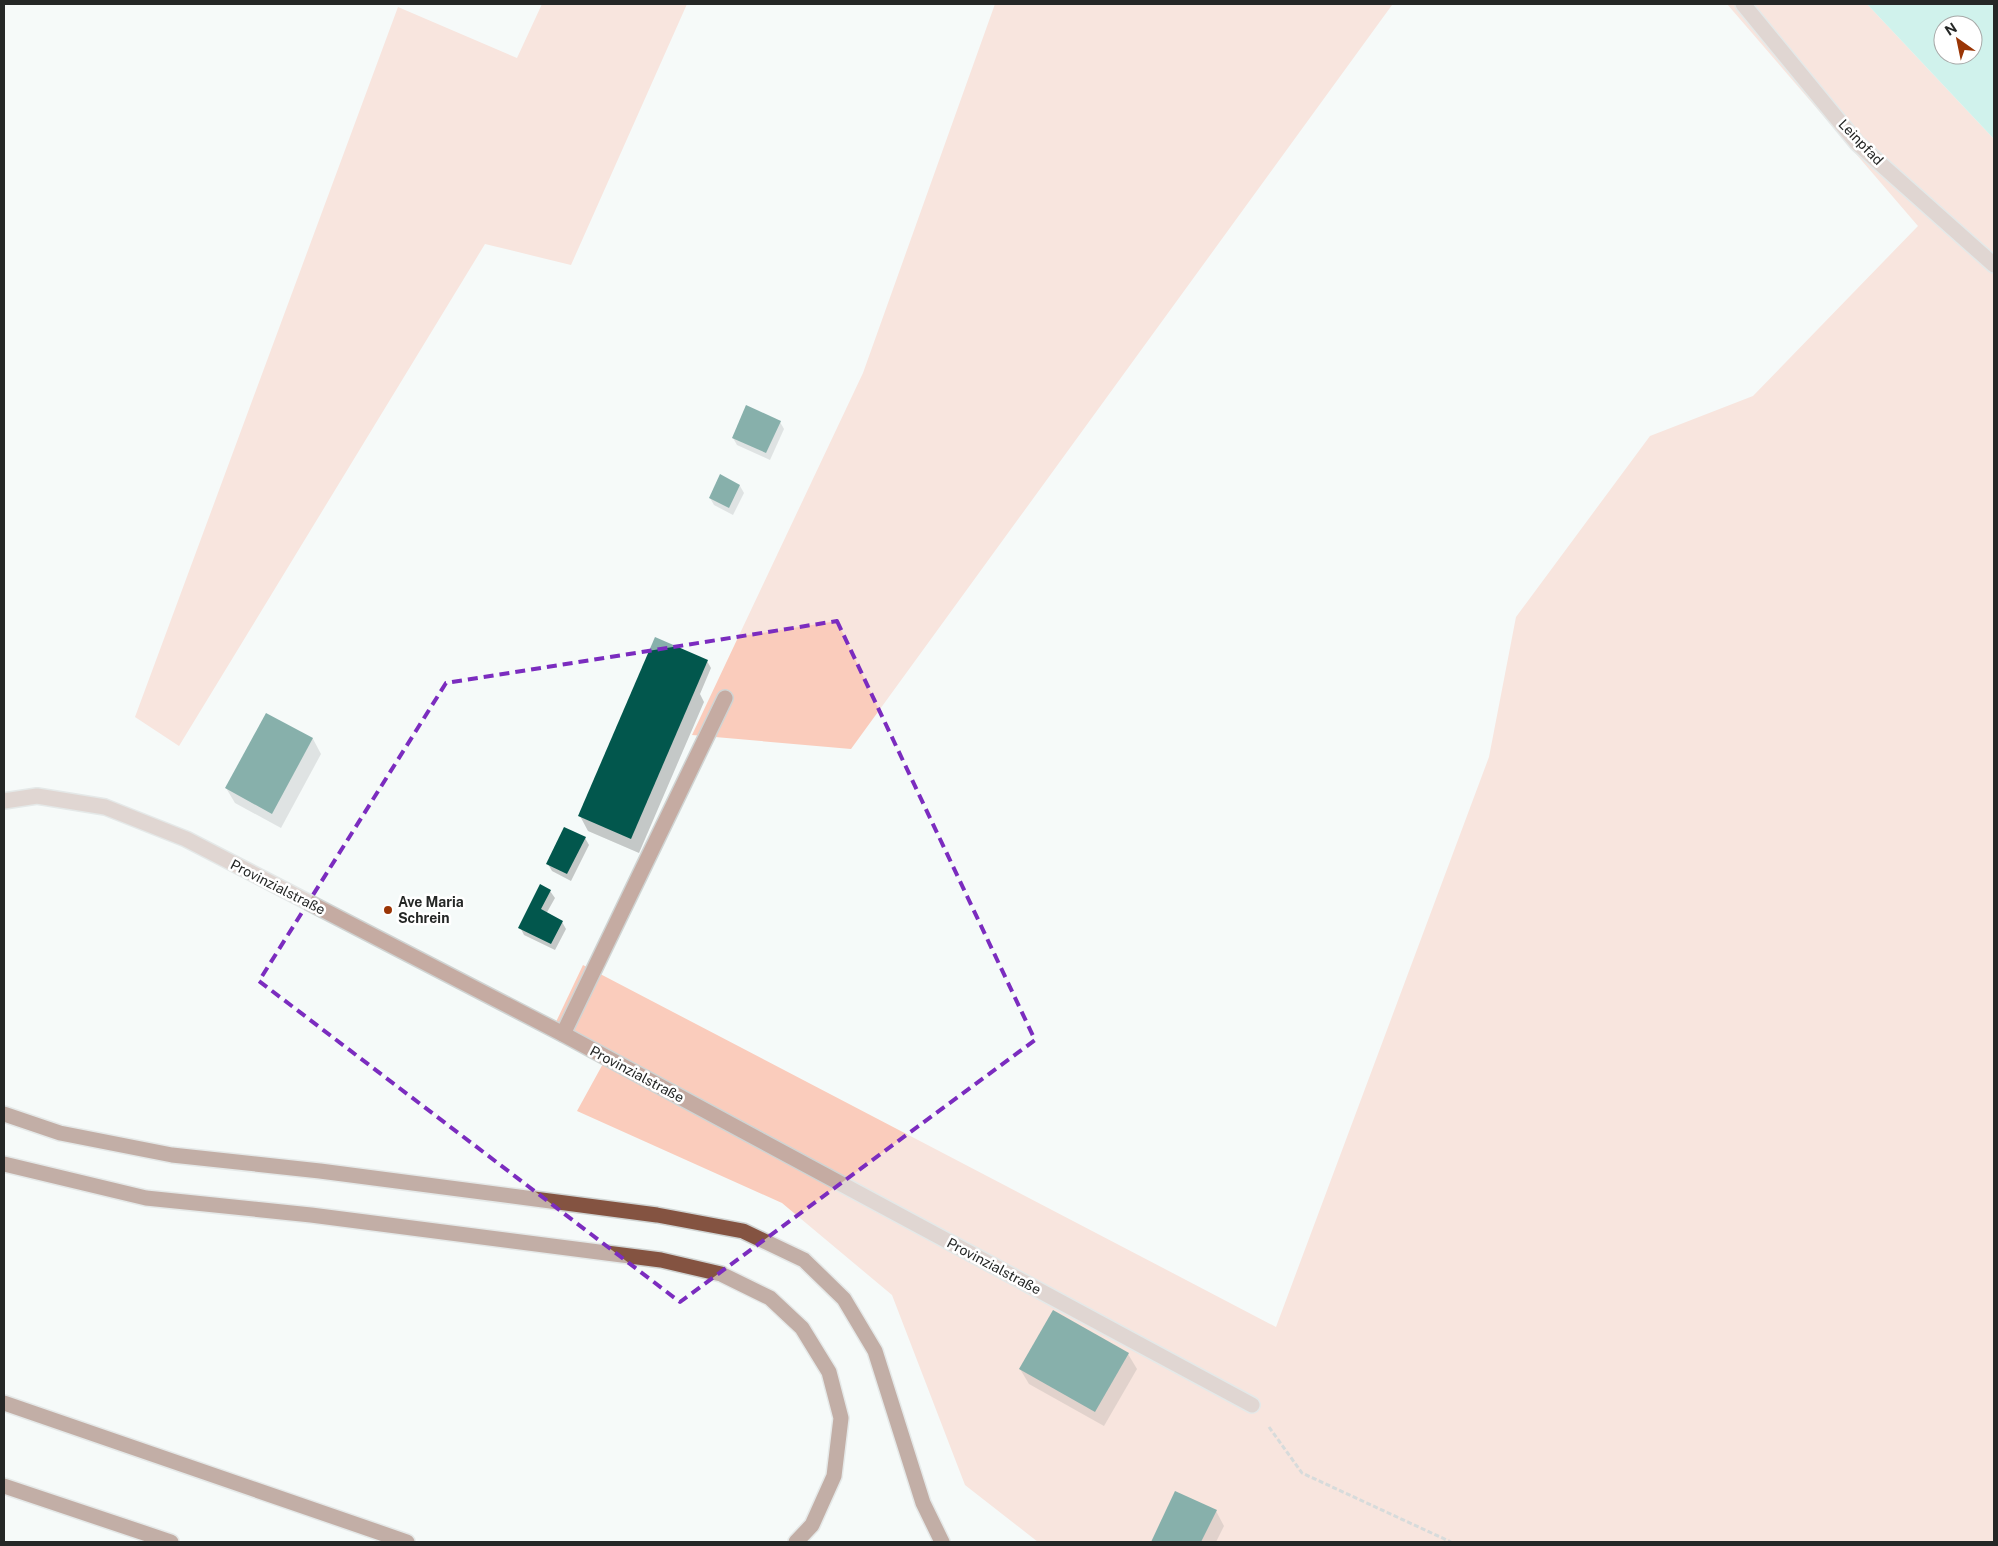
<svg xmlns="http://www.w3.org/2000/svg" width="1998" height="1546" font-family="'Public Sans',sans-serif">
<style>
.green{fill:#faccbc}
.water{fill:#a2e9dc;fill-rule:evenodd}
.shadow{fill:#0003}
.building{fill:#02574d}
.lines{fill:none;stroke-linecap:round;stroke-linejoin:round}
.minor-casing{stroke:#d0d4d3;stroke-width:18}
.highway-casing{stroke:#d0d4d3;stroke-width:18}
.path{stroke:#b1b6b5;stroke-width:3;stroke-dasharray:5 2.5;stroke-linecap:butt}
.minor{stroke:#c5aba2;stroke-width:15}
.highway{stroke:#845341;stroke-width:15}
.marked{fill:none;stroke:#7b2cbf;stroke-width:4;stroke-dasharray:10 6;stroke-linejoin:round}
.poi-dot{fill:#9a3505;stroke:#fff;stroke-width:2}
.labels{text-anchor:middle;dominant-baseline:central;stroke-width:5;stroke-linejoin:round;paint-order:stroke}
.street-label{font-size:14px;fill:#252726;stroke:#fff}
.poi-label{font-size:14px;font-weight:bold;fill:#252726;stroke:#fff;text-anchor:start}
</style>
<rect width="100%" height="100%" fill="#f5faf9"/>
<g class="green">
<path d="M542,4H687L571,265L485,244L179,746L135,717L398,7L517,58Z"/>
<path d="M995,4H1390L1392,5L851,749L692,735L863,373Z"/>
<path d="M1727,4H1867L1994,139V1542H1038L965,1485L892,1295L782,1203L577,1111L610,1051L555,1024L583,965L1276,1327L1489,757L1516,617L1650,436L1753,396L1918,226Z"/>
</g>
<path class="water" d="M1867,4H1994V139ZM1943,25H1973V55H1943Z"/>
<g class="shadow">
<path d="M780,422L784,429L770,460L737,445L733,438Z"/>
<path d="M740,486L744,493L733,515L714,505L710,498Z"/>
<path d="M707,661L711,668L700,694L704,702L639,853L588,831L580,816Z"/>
<path d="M267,715L313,739L321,754L281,828L235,803L226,788Z"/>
<path d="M585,838L589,845L571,881L552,871L548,864Z"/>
<path d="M540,886L550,891L555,898L546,914L562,922L566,929L555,950L524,935L520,927Z"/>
<path d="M1128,1354L1137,1369L1104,1426L1029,1384L1020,1369Z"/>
<path d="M1176,1492L1216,1511L1224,1526L1216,1542H1152Z"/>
</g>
<g class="building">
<path d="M746,405L781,421L766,453L732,438Z"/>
<path d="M720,474L740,485L729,508L709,498Z"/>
<path d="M655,637L708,660L631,839L578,816Z"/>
<path d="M266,713L313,738L272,814L225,788Z"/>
<path d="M564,827L586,837L567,874L546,864Z"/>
<path d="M540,884L551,890L541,909L563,921L551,944L518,928Z"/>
<path d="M1053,1310L1129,1353L1095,1412L1019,1369Z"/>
<path d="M1175,1491L1217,1510L1201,1542H1151Z"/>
</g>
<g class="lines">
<g class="minor-casing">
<g id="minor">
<path d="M1743,4L1857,143L1994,265"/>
<path d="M4,801L37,796L105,807L186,839L563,1034L1252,1405"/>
<path d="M563,1034L725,698"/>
</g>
</g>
<g class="highway-casing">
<g id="highway">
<path d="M4,1114L60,1133L172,1155L320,1171L657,1215L743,1231L804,1260L844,1299L875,1351L923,1503L942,1542"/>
<path d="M4,1164L146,1198L311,1215L661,1260L721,1274L770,1298L802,1328L829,1372L841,1418L834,1476L812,1525L796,1542"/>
<path d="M4,1403L407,1542"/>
<path d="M4,1486L171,1542"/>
</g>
</g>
<path class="path" d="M1269,1427L1302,1473L1451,1542"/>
<use href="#minor" class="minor"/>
<use href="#highway" class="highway"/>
</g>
<path d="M0 0H1998V1546H0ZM837,621L1035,1040L680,1302L259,981L446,683Z" fill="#f5faf9" fill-opacity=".55" fill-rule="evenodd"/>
<path class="marked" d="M837,621L1035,1040L680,1302L259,981L446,683Z"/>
<circle class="poi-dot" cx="388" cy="910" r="5"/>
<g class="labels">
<g class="street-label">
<text transform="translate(1861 142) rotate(46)">Leinpfad</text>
<text transform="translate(278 887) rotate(27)">Provinzialstraße</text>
<text transform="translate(637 1074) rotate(28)">Provinzialstraße</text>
<text transform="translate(994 1266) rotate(28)">Provinzialstraße</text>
</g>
<g class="poi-label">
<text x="398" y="902">Ave Maria<tspan x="398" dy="16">Schrein</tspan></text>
</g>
</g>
<rect width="1998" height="1546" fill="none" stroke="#252726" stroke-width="10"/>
<g transform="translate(1958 40) rotate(327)"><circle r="24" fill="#ffffff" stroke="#a8a9a8"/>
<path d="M0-4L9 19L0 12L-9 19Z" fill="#9a3505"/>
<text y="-8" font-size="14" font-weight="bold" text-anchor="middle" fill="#252726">N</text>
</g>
</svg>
